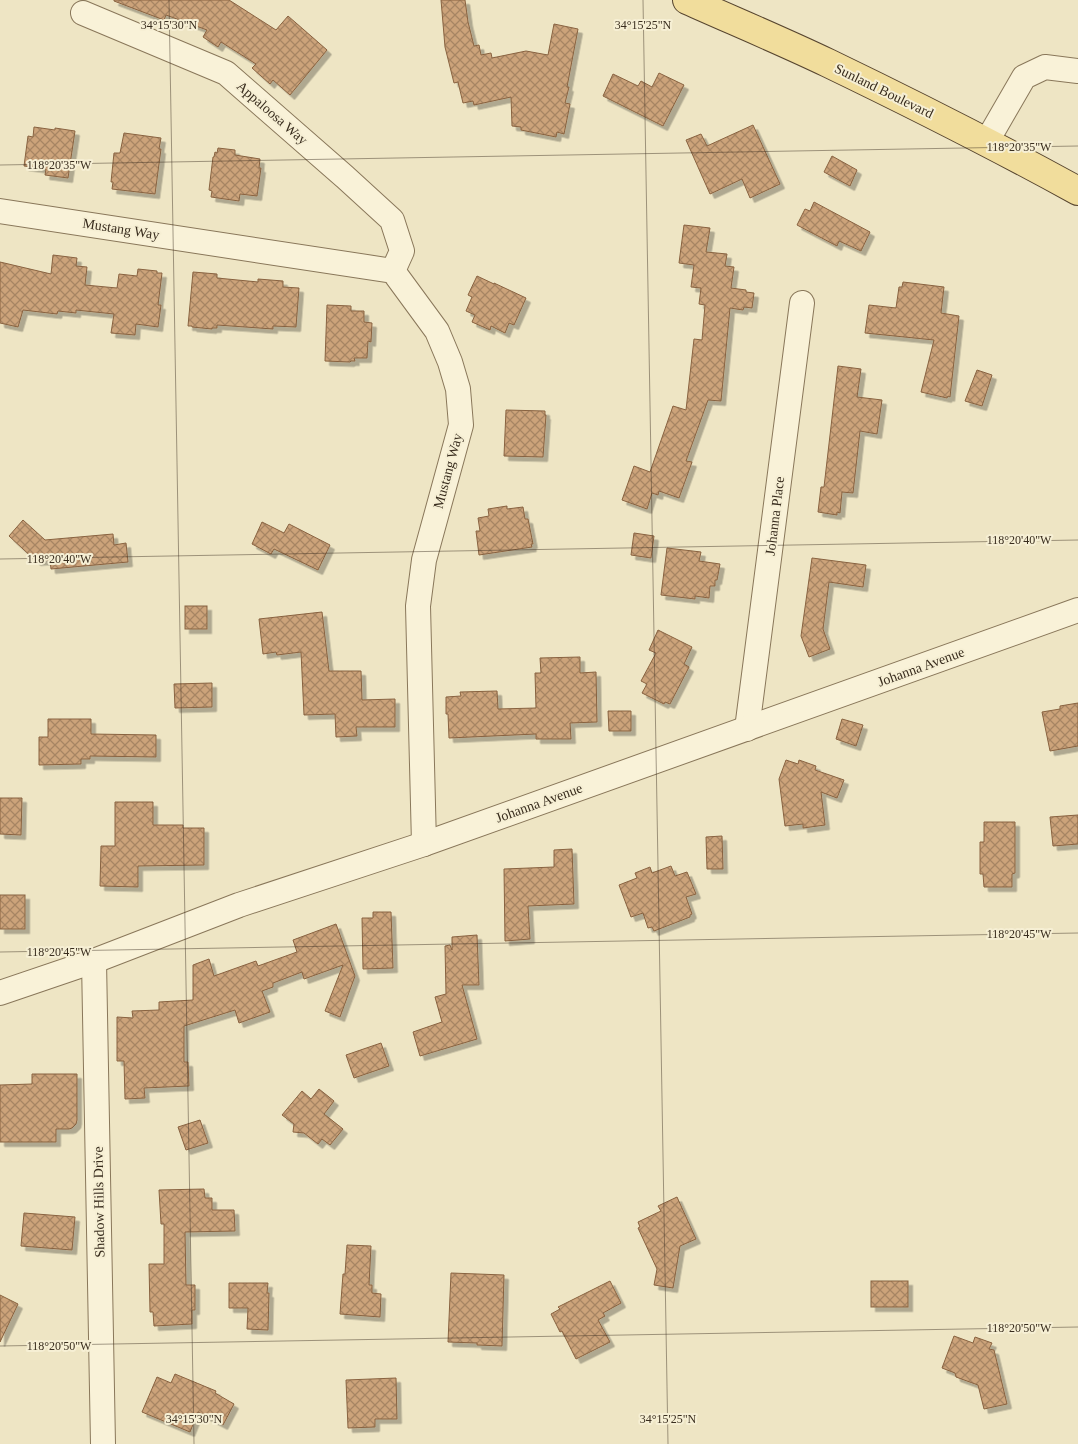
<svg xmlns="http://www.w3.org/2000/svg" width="1078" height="1444" font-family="'Times New Roman',serif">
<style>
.building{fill:url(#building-cross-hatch);stroke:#886240;filter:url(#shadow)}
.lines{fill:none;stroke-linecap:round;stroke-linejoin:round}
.minor-casing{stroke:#89775a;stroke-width:26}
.major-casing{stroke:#57452f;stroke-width:30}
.minor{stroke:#f9f2d8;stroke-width:24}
.major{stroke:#f1dd9c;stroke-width:28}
.ticks{fill:none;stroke:#392d1e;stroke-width:1;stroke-opacity:0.45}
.labels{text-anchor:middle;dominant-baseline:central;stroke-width:4;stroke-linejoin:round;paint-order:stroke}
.street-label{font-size:14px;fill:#392d1e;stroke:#f6efd4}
.ticks-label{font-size:12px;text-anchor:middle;fill:#392d1e;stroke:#f6efd4;stroke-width:4;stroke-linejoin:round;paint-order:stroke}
</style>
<defs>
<pattern id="building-cross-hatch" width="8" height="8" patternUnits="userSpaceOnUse" patternTransform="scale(1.25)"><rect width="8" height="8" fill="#cca37a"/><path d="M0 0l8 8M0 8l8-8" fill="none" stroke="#a78563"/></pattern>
<filter id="shadow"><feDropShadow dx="4.5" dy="4.5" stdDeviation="0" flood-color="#0004"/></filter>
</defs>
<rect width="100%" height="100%" fill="#eee5c4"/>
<g class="building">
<path d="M114,0H229L276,30L288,16L327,50L290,95L273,80L270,84L252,68L256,64L221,42L218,47L203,37L207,30L166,15L164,20L114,1Z"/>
<path d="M441,0H465L468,22L474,46L479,45L481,55L491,53L492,58L526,51L548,55L554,24L578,29L567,87H569L565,103L570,104L564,134L557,132L556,137L521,130V127L512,126L511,97L474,105L473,101L463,103L458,82L454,83L445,47Z"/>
<path d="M659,73L684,85L663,126L603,96L613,74L638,86L641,81L652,87Z"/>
<path d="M753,125L780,184L750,198L742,179L710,194L686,140L701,134L707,146Z"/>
<path d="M34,127L55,130V128L75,131L68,178L45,175L46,169L24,166L28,136L33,137Z"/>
<path d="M124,133L161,138L159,149H161L155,194L112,189L113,182H111L114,153H120Z"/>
<path d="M218,148L235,150V155L260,159L259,168H261L257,196L240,194L239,201L211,197L212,191L209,190L213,157H214L215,152L217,153Z"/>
<path d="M832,156L857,170L850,186L824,172Z"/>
<path d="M814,202L870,232L861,251L839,241L837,246L797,225L805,209L810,211Z"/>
<path d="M684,225L710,228L706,252L727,254L725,266L734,267L731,288L746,290V292L754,293L752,308L744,307L743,310L730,308L721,401L708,400L686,461L692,462L679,498L659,491L658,495L652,493L647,509L622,500L634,466L650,472L673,406L686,410L694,339L702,340L705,305L699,304L701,288L691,287L694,265L679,263Z"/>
<path d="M53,255L77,258L76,266L87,267L85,285L117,288L119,274L137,276L138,269L157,271V273H162L158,305H161L158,327L136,324L135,335L111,333L114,314L76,310V313L58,311L57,314L23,310L18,327L0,323V262L51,274Z"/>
<path d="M193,272L217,274V278L258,282V279L283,281V287L299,288L296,327L273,326V329L217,325V328H212V329L192,327V326H188Z"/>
<path d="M477,276L494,284V283L526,298L514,325L509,323L505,333L491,326L490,330L472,322L475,315L466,311L472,297L468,295Z"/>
<path d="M903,282L944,287L941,313L959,316L950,397L948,396L947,398L921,392L934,340L865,333L869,305L896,308L899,287H902Z"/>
<path d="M327,305L351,306V311H364V322L372,323L371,342L368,341L367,358H354L355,361H351L350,362L325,361Z"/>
<path d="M838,366L861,369L857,397L882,400L877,434L860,431L853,493L842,492L840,513L837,512V515L818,512L821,487H824Z"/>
<path d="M977,370L992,375L982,406L965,401Z"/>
<path d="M506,410L545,411V415H546L543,457L504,456Z"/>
<path d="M507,506V509L523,507L525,519H528L533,544H531L532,547L479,555L476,531H480L478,518L489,516L488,509Z"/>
<path d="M23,520L45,540L113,534L114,545L126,543L128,562L51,569L50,560L36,561L9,536Z"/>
<path d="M262,522L284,533L289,524L330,545L318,570L274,549L271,554L252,544Z"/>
<path d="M634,533L654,536L651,558L631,555Z"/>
<path d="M667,548L701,552L699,561L720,564L717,580H715V586H710L709,598L695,596V599L661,595Z"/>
<path d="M812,558L866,565L863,587L829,582L823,629L830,649L809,657L801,636Z"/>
<rect x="185" y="606" width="22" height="23"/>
<path d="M322,612L329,671H361L362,700L395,699V727H356L357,736L336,737L335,714L304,715L301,652L277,655L276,652L263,654L259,619Z"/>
<path d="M658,630L692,647L684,664L689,667L670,704L665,702L664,704L642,693L647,684L641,681L656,653L649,650Z"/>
<path d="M580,657V673L596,672L597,722L570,723L571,739H536V734L449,738L448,714H446V697L461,696L460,692L497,691L498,709L536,708L535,673H541L540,658Z"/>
<path d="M212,683V707L175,708L174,684Z"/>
<path d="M1078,703V746L1050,751L1042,712L1060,709V706Z"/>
<path d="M608,711H631V731H609Z"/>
<path d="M48,719H91V734L156,735V757L90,756V759H81V764L39,765V737H48Z"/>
<path d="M842,719L863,725L856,746L836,739Z"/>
<path d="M786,760L798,764L799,760L816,766L815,770L844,780L837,798L821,792L825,825L803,828V824L785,826L779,779Z"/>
<path d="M0,798H22L21,835L0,834Z"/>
<path d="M115,802H153V825H183V828H204V865L138,866V887L100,886L101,846H115Z"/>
<path d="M1078,815V844L1053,846L1050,817Z"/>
<path d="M984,822H1015V873L1012,874V887H984L983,874H980V842H984Z"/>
<path d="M722,836L723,869H707L706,837Z"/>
<path d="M572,849L574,904L528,906L530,939L505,941L504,869L554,867V850Z"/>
<path d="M671,866L675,876L687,872L696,894L686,897L692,914L690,915V917L654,931L652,927L648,928L643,913L631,917L619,885L637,878L635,873L650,867L652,873Z"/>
<rect x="0" y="895" width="25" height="34"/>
<path d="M373,912H391L393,968L363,969L362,918H373Z"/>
<path d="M336,924L355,976L340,1017L325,1011L343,965L304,979L302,972L273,983V987L262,991L270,1012L239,1023L235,1010L184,1026V1062H188L189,1086L144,1088L145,1098L125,1099L124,1061H117V1017L133,1018L132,1011L159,1010V1002L193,1000V965L209,959L214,976L256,961L258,966L297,952L293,940Z"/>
<path d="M477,935L479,985H462L477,1039L420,1056L413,1032L442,1022L435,997L446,994L445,946L450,945L452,950V937Z"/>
<path d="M381,1043L389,1066L354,1078L346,1055Z"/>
<path d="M32,1074H77V1120L76,1124L72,1128L69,1129H56V1142H0V1085L32,1084Z"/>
<path d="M319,1089L334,1101L324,1114L343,1129L330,1145L322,1139L318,1144L304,1133L293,1132L294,1124L282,1115L302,1091L311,1099Z"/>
<path d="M200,1120L208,1143L186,1150L178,1127Z"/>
<path d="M204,1189L205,1198H212V1210H234L235,1231L185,1232L186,1285H195V1310H192V1324L154,1326L153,1312H150L149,1264H164V1224H161L159,1190Z"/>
<path d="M677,1197L696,1239L680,1246L673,1288L654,1285L657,1269L638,1228L640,1227L638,1222L661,1211L658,1206Z"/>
<path d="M24,1213L75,1217L72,1250L21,1246Z"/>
<path d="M347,1245L371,1246L369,1285H372V1293L381,1294L380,1317L340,1314L343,1274H345Z"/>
<path d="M451,1273L504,1275L502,1346L477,1345V1343L448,1342Z"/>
<path d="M610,1281L621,1303L603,1313L605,1316L598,1320L610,1342L576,1359L562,1331L560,1332L551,1314L560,1309L558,1307Z"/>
<rect x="871" y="1281" width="37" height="26"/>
<path d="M229,1283H268L267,1293H269L268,1330L247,1329L248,1308H229Z"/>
<path d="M0,1295L18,1304L0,1342Z"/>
<path d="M954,1336L973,1343L975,1337L992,1343L989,1349L994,1350L1007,1404L984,1409L978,1385L956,1377L955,1373L942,1368Z"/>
<path d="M175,1374L216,1391L215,1393L234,1404L223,1425L198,1412L190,1432L142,1412L157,1377L171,1383Z"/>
<path d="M396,1378L397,1419H375V1427L348,1428L346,1380Z"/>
</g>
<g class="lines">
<g class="minor-casing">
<g id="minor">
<path d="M83,13L226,73L345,177L392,220L402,251L393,271"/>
<path d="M987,141L1024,77L1045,67L1078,71"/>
<path d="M0,211L393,271L437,331L450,362L458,389L461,425L424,560L418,606L424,844"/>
<path d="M747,729L802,303"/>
<path d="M94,961L103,1444"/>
<path d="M0,993L94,961L239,905L424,844L1078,610"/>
</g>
</g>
<g class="major-casing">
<path id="major" d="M687,0C734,21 782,41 828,63C913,104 996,146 1078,191"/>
</g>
<use href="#minor" class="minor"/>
<use href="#major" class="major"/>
</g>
<path class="ticks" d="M169,0L194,1444M643,0L668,1444M0,165L1078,146M0,559L1078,540M0,952L1078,933M0,1346L1078,1327"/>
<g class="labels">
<g class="street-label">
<text transform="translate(884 91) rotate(26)">Sunland Boulevard</text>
<text transform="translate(272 113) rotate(41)">Appaloosa Way</text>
<text transform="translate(121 229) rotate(9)">Mustang Way</text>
<text transform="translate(448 471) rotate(-75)">Mustang Way</text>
<text transform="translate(775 516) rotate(-83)">Johanna Place</text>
<text transform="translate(921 667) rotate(-20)">Johanna Avenue</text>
<text transform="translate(539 803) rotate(-20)">Johanna Avenue</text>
<text transform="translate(99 1202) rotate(-91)">Shadow Hills Drive</text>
</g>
</g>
<g class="ticks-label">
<text x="169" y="29">34°15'30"N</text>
<text x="643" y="29">34°15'25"N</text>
<text x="1019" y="151">118°20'35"W</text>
<text x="59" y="169">118°20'35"W</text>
<text x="1019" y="544">118°20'40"W</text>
<text x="59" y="563">118°20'40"W</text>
<text x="1019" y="938">118°20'45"W</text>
<text x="59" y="956">118°20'45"W</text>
<text x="1019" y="1332">118°20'50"W</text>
<text x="59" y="1350">118°20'50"W</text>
<text x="194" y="1423">34°15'30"N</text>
<text x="668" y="1423">34°15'25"N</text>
</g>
</svg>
